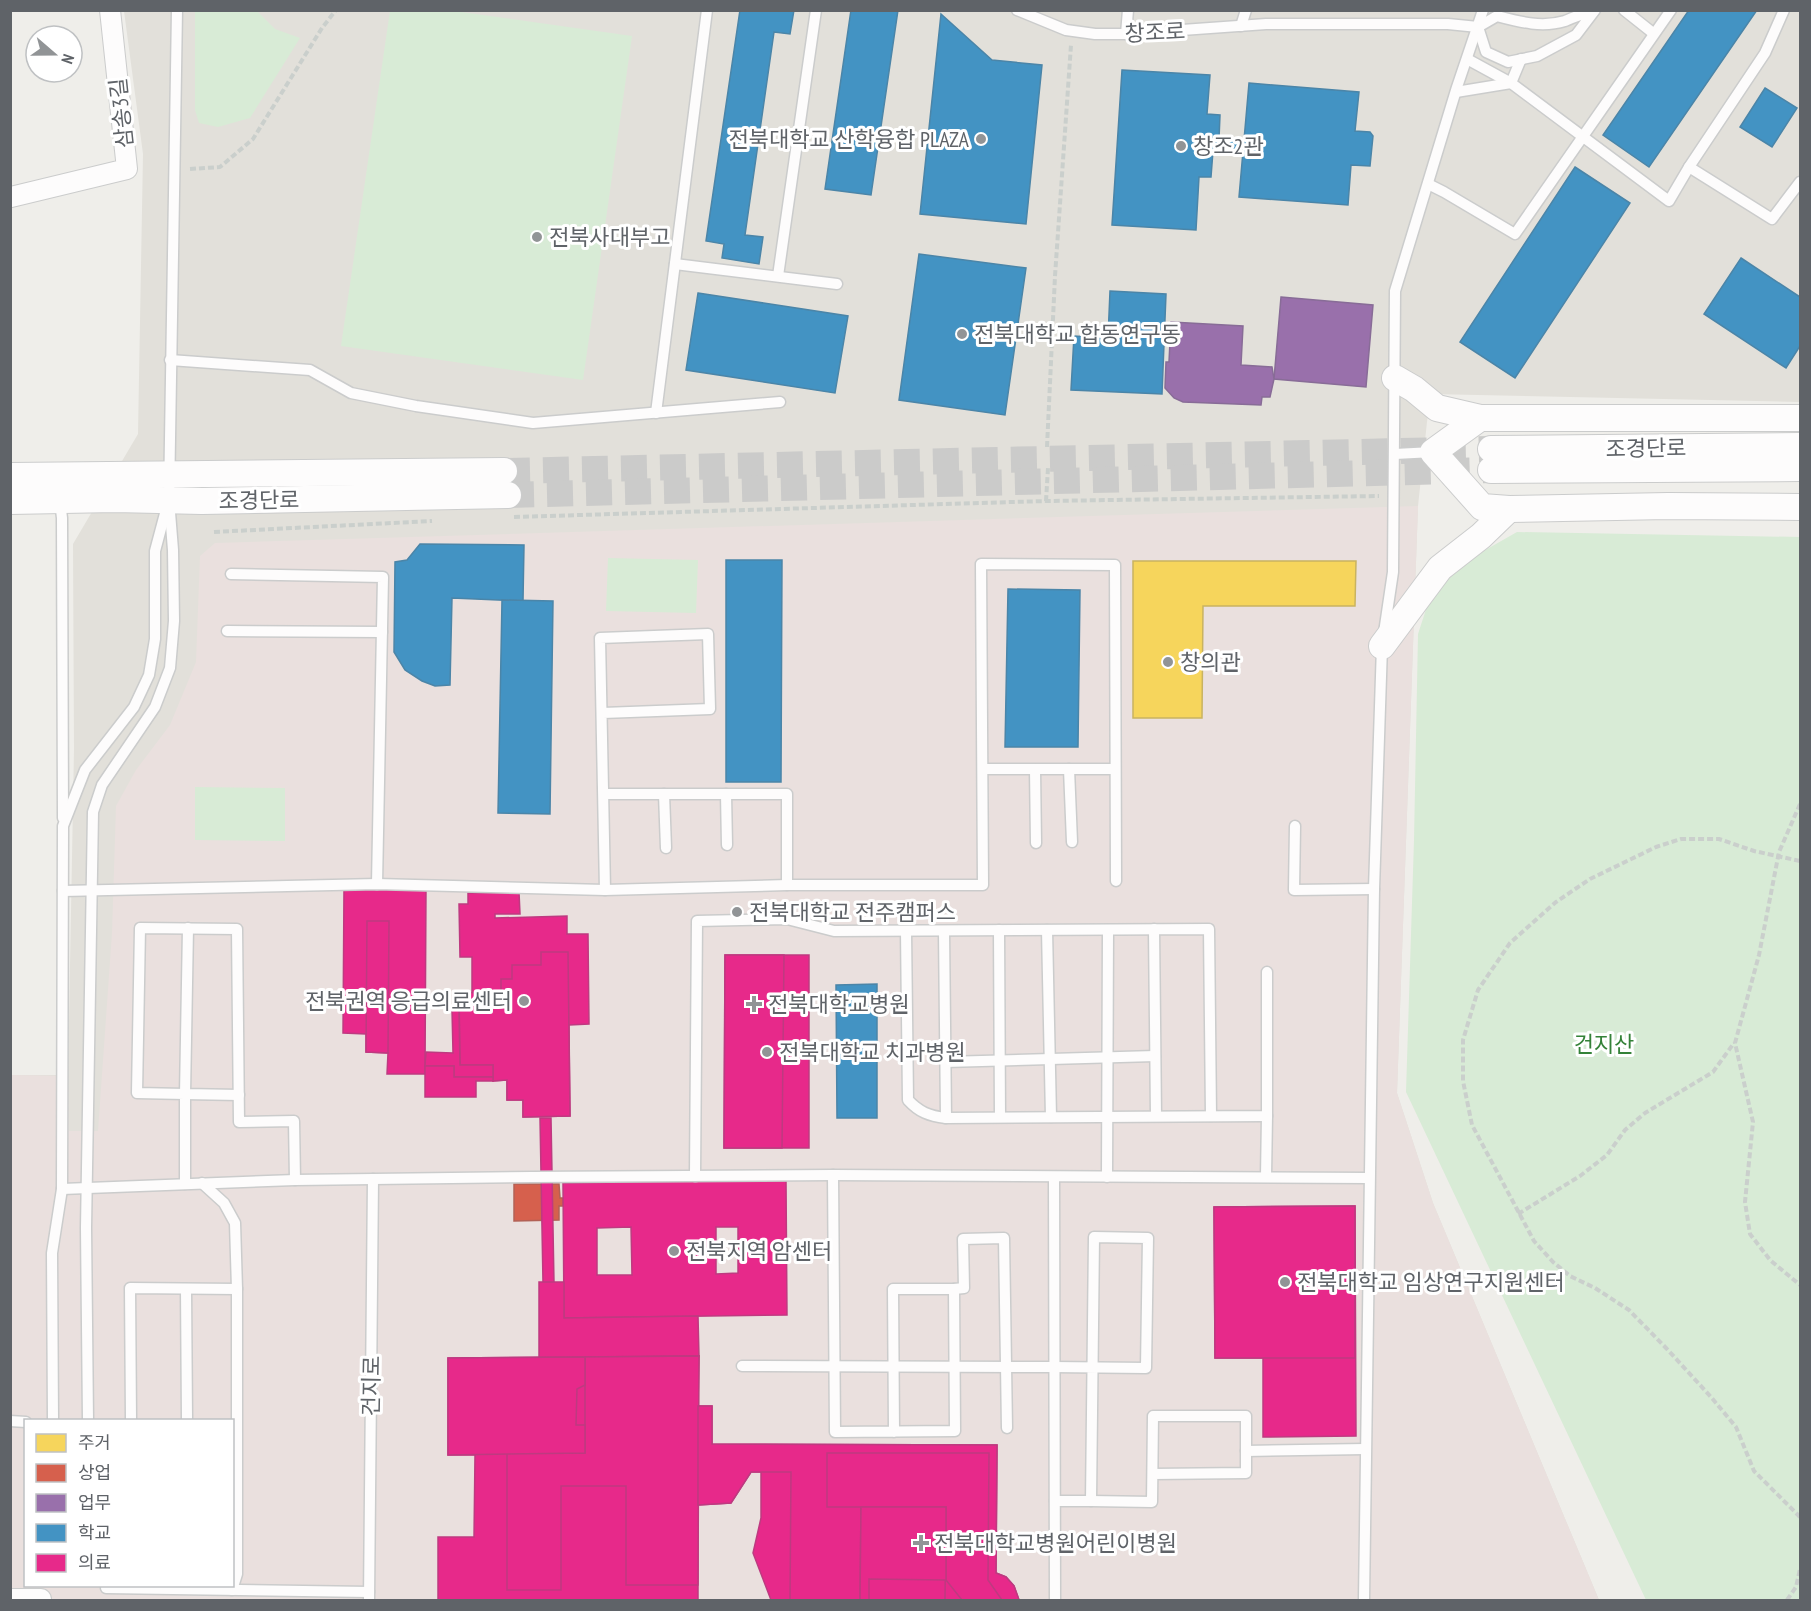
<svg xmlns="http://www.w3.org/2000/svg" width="1811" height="1611" font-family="'PT Sans Narrow','Noto Sans KR',sans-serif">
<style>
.education{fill:#e2e0da;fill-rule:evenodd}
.medical{fill:#eae0de;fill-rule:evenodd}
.green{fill:#d8ebd6}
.homes{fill:#f6d55c;stroke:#c9b360;stroke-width:1.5}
.shops{fill:#d6604d;stroke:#b26155;stroke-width:1.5}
.offices{fill:#9970ab;stroke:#886c97;stroke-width:1.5}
.schools{fill:#4393c3;stroke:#4b85a8;stroke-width:1.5}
.health{fill:#e7298a;stroke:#be3a80;stroke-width:1.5;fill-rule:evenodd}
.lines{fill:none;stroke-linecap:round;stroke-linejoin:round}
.tertiary-tunnel{stroke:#cbcbca;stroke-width:26;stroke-dasharray:26 13;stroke-linecap:butt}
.service-casing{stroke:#cbcccc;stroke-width:13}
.minor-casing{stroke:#cbcccc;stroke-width:22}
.tertiary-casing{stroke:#cbcccc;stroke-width:28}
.path{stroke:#cacfcc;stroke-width:4;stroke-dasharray:6 3;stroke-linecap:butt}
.service{stroke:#fdfcfc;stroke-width:10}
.minor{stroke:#fdfcfc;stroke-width:20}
.tertiary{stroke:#fdfcfc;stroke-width:26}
.poi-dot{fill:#919496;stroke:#fff;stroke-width:2}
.labels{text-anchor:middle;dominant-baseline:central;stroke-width:6;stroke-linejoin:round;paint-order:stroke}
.street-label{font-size:22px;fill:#5f6368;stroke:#fff}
.poi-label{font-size:22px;fill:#5f6368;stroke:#fff;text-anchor:start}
.park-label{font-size:22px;fill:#348238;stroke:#fff}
</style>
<rect width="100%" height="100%" fill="#efeeea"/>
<path class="education" d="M124,11H1800V402L1430,394L1418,506L1397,1093L1433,1203L1599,1600H11V1075H68L74,749L73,544L138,434L143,154ZM26,1420H232V1586H26Z"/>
<path class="medical" d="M1418,506L1397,1093L1433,1203L1599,1600H11V1075L68,1076L69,1131H98L112,933L116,806L136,770L170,725L196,662L200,556L215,543ZM26,1420H232V1586H26Z"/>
<g class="green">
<path d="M195,11H257L275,29L300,38L250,118L218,127L199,123L195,110Z"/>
<path d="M390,11H454L632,36L583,380L341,346Z"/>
<path d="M1517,532L1800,537V1600H1646L1406,1092L1414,840L1418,634L1431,594L1466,561Z"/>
<path d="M608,558L698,560L696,613L606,611Z"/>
<path d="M195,787L285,788V841L195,840Z"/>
</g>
<path class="homes" d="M1133,561H1356L1355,606H1203L1202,718H1133Z"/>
<path class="shops" d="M514,1184H559L560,1198H563V1206H559V1220L514,1221Z"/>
<g class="offices">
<path d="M1281,297L1373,305L1366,387L1274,379Z"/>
<path d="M1171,322L1243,326L1241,365L1272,367L1274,379L1270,397H1262L1261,405L1183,402L1174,398L1165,388L1166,362H1169Z"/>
</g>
<g class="schools">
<path d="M740,10H794L790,34L774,32L745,235L763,237L759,264L722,258L724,244L706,241Z"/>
<path d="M851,10H898L871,195L825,189Z"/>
<path d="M1689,10H1757L1649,167L1603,135Z"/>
<path d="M941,14L992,60L1042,65L1026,224L920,214Z"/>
<path d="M1122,70L1210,75L1207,114L1220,115L1219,139L1244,141L1243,153L1213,151L1211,177H1199L1196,230L1112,225Z"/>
<path d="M1249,83L1359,92L1355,131L1370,132L1373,136L1370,166L1351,165L1348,205L1239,197Z"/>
<path d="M1765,88L1797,108L1772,147L1740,127Z"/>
<path d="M1575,167L1630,203L1515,378L1460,342Z"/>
<path d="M919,254L1026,268L1005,415L899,400Z"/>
<path d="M1741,258L1800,297V346L1786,368L1704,314Z"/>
<path d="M1110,291L1166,294L1162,394L1071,390L1074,336L1108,338Z"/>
<path d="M698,293L848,316L835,393L686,370Z"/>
<path d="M420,544L524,545L523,601L452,598L450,685L435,686L422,681L405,670L394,652L395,562L407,560Z"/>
<path d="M726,560H782L781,782H726Z"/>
<path d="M1008,589L1080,590L1078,747H1005Z"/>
<path d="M502,600L553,601L550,814L498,813Z"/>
<path d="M877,984V1118H837L836,985Z"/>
</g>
<g class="health">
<path d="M344,888H426L425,1074H387L388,1053L366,1052V1034L343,1033Z"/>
<path d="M519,892L520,914H495V918L567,916V934H588L589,1024L569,1025L570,1116L523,1117V1100H507V1080L493,1081V1065H460L459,993H472V957H460L459,904H468V893Z"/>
<path d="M367,921H389L388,1053L366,1052Z"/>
<path d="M541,952H568L570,1116L523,1117V1100H507V1080L493,1081V1065H460L459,993L501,992V979H512V965H541Z"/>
<path d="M725,955H809V1148H724Z"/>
<path d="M725,955H784L782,1148H724Z"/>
<path d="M452,1010H459L460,1065H493V1077H454V1066H425L426,1052L453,1053Z"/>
<path d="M425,1066H454V1077H493V1081H476V1097H425Z"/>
<path d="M540,1118H551L554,1283H543Z"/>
<path d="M786,1180L787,1315L564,1318L563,1183ZM631,1227L632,1275H597V1228ZM716,1227H738V1273L716,1274Z"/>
<path d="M1355,1206L1356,1436L1263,1437V1358H1215L1214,1207Z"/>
<path d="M1355,1206V1358H1215L1214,1207Z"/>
<path d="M539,1282H564V1318L698,1316L699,1356L539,1358Z"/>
<path d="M699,1356L698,1406H712V1444L997,1445L996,1573L1006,1577L1014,1586L1019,1600H771L753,1553L761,1518V1472H751L731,1503L698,1505V1600H438V1537H474L475,1455H448V1358Z"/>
<path d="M699,1356L698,1585H626V1486H561V1590H507V1453H585V1357Z"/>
<path d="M585,1357V1385L577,1389L576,1425H585V1453L448,1455V1358Z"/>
<path d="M698,1406H712V1444L997,1445L996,1573L1006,1577L1014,1586L1019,1600H945L946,1507H861L860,1600H790L791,1472H751L731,1503L698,1505Z"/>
<path d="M827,1453H989L988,1580L1002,1600H962L946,1580V1507H827Z"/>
<path d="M861,1507H946V1580L869,1579V1600H860Z"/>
</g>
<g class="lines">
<g class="tertiary-tunnel">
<path d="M504,471L1491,449"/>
<path d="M508,495L1491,470"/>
</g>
<g class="service-casing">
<g id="service">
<path d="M1017,10L1066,30L1095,34H1126L1266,24H1448L1478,27"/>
<path d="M1624,10L1653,33"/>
<path d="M1241,26L1246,10"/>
<path d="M1478,27L1486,52L1508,62L1537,56L1576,35L1595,10"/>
<path d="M1478,27L1497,16C1520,22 1542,28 1565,21C1575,17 1582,13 1593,12"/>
<path d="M1126,34L1128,10"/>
<path d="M1467,59L1511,83L1669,201L1689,167L1772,219L1800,182"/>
<path d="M1511,83L1521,59"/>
<path d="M1456,92L1511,83"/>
<path d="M1689,167L1765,53L1784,10"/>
<path d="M1428,184L1444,192L1515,234L1671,10"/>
<path d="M675,264L837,284"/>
<path d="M778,276L816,10"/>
<path d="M170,360L310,370L351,393L416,406L533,423L780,402"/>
<path d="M656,413L707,10"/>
<path d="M1395,454L1433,452"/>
<path d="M60,501L62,518L63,818"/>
<path d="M231,574L383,577L377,884"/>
<path d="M227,631L382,632"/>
<path d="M603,713L710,709L708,634L600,638L605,890"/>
<path d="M983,769H1115"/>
<path d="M1069,769L1072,842"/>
<path d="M1035,770L1036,843"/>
<path d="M604,794H787V885"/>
<path d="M664,794L666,848"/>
<path d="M726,794L727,845"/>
<path d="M1295,826L1294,890L1374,889"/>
<path d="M63,891L377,884L605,890L787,885H983L981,564L1115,565L1116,881"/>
<path d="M188,928L185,1094L239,1095"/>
<path d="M1154,929L1156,1116"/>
<path d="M999,930L1000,1117"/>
<path d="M1047,930L1051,1117"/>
<path d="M906,931L908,1100C919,1112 929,1116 946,1118"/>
<path d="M944,931L946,1118L1267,1116V972"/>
<path d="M945,1062L1155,1056"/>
<path d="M833,1175L835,1432L955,1431L954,1289H893L894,1432"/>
<path d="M695,1176L697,921L787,919L834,931L1209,929L1211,1116"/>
<path d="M1266,1176L1267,1116"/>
<path d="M1054,1177L1055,1600"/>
<path d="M1107,1177L1108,930"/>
<path d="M202,1183L224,1203L235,1223L237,1289V1574L232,1590"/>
<path d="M185,1184V1094L137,1093L140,928L237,929L239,1122L294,1121L295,1180"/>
<path d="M62,1189L295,1180L532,1177L833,1175L1369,1178"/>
<path d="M186,1289L187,1420"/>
<path d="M954,1289L964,1288L963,1239L1004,1238L1007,1428"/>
<path d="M742,1366L1053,1367L1146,1368L1148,1238L1094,1237L1091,1501H1055"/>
<path d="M53,1420L52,1253L62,1189L63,826L85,770L134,707L149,675L155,639V551L167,506"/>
<path d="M88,1420L86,1228L93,812L102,785L155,707L170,668L174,621L173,550L169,500L177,10"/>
<path d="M131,1420L130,1288L237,1289"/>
<path d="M10,1421L26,1422"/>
<path d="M1246,1451L1365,1449"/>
<path d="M1091,1501L1152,1502L1153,1416H1246V1473L1153,1474"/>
<path d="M106,1588L369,1592"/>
<path d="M369,1600L373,1179"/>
<path d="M1364,1600L1374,889L1382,646L1393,572L1395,291L1457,87L1483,10"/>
</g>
</g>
<g class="minor-casing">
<g id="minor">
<path d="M11,197L127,169L110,10"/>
<path d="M10,1599H41"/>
</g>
</g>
<g class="tertiary-casing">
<g id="tertiary">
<path d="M1395,378L1414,389L1437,408L1480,418H1800"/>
<path d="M1480,418L1433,452L1482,507L1509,509L1668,506L1800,507"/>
<path d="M1491,449L1800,446"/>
<path d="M1491,470L1800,468"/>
<path d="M10,476L504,471"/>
<path d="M10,501L115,499L202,501L508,495"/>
<path d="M1382,646L1440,568L1481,536L1509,509"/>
</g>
</g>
<g class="path">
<path d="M190,169L220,167L253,139L322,28L336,10"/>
<path d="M1047,447L1055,276L1071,45"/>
<path d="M1046,501L1048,468"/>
<path d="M514,517L1046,501L1379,496"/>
<path d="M214,532L432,521"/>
<path d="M1800,804L1779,852L1759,955L1735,1043L1753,1122L1745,1202L1750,1234L1770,1260L1800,1285"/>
<path d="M1800,861L1754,851L1719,839H1681L1656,847L1590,879L1556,902L1510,943L1478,990L1463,1040V1081L1472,1125L1534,1241L1553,1262L1570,1276L1595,1288L1629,1310L1667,1349L1711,1397L1736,1427L1754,1471L1800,1517"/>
<path d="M1518,1214L1580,1176L1607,1155L1625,1130L1645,1113L1713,1072L1734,1043"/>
<path d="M1787,1600L1796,1587L1800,1569"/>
</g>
<use href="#service" class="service"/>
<use href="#minor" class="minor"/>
<use href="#tertiary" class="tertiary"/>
</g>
<g class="poi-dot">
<circle cx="981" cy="139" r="6"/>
<circle cx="1181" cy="146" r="6"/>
<circle cx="537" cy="237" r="6"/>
<circle cx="962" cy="334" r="6"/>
<circle cx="1168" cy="662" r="6"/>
<circle cx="737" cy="912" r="6"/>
<circle cx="524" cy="1001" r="6"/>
<path d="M751 995h6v6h6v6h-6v6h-6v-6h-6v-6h6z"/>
<circle cx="767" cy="1052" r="6"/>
<circle cx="674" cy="1251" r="6"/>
<circle cx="1285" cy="1282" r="6"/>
<path d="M918 1534h6v6h6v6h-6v6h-6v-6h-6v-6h6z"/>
</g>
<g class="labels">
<g class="street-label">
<text transform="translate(1155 32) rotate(-3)">창조로</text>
<text transform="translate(121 113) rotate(-96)">삼송3길</text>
<text transform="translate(1646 448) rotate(-1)">조경단로</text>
<text transform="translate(259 500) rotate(-1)">조경단로</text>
<text transform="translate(371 1386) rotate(-89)">건지로</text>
</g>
<g class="poi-label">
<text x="969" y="139" text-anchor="end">전북대학교 산학융합 PLAZA</text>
<text x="1193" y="146">창조2관</text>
<text x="549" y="237">전북사대부고</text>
<text x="974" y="334">전북대학교 합동연구동</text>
<text x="1180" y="662">창의관</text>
<text x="749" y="912">전북대학교 전주캠퍼스</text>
<text x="512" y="1001" text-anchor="end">전북권역 응급의료센터</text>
<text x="768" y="1004">전북대학교병원</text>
<text x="779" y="1052">전북대학교 치과병원</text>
<text x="686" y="1251">전북지역 암센터</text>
<text x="1297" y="1282">전북대학교 임상연구지원센터</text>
<text x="934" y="1543">전북대학교병원어린이병원</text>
</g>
<g class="park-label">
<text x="1604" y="1044">건지산</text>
</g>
</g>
<rect width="1811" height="1611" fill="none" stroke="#5f6368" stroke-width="24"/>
<rect x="24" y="1419" width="210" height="168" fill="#ffffff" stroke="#bfc1c3" stroke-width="1.5"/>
<rect x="36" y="1434" width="30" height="18" fill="#f6d55c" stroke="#bfc1c3" stroke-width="1.5"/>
<text x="78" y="1449" font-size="18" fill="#5f6368">주거</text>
<rect x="36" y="1464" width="30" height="18" fill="#d6604d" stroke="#bfc1c3" stroke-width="1.5"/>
<text x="78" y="1479" font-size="18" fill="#5f6368">상업</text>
<rect x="36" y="1494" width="30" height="18" fill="#9970ab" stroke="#bfc1c3" stroke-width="1.5"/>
<text x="78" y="1509" font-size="18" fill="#5f6368">업무</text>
<rect x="36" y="1524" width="30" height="18" fill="#4393c3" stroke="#bfc1c3" stroke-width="1.5"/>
<text x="78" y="1539" font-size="18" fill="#5f6368">학교</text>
<rect x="36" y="1554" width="30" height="18" fill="#e7298a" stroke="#bfc1c3" stroke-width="1.5"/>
<text x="78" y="1569" font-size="18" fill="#5f6368">의료</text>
<g transform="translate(54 54) rotate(110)"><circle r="28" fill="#ffffff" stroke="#bfc1c3" stroke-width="1.5"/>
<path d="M0-4.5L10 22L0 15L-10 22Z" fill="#919496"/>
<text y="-9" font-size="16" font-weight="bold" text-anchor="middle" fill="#5f6368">N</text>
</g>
</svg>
